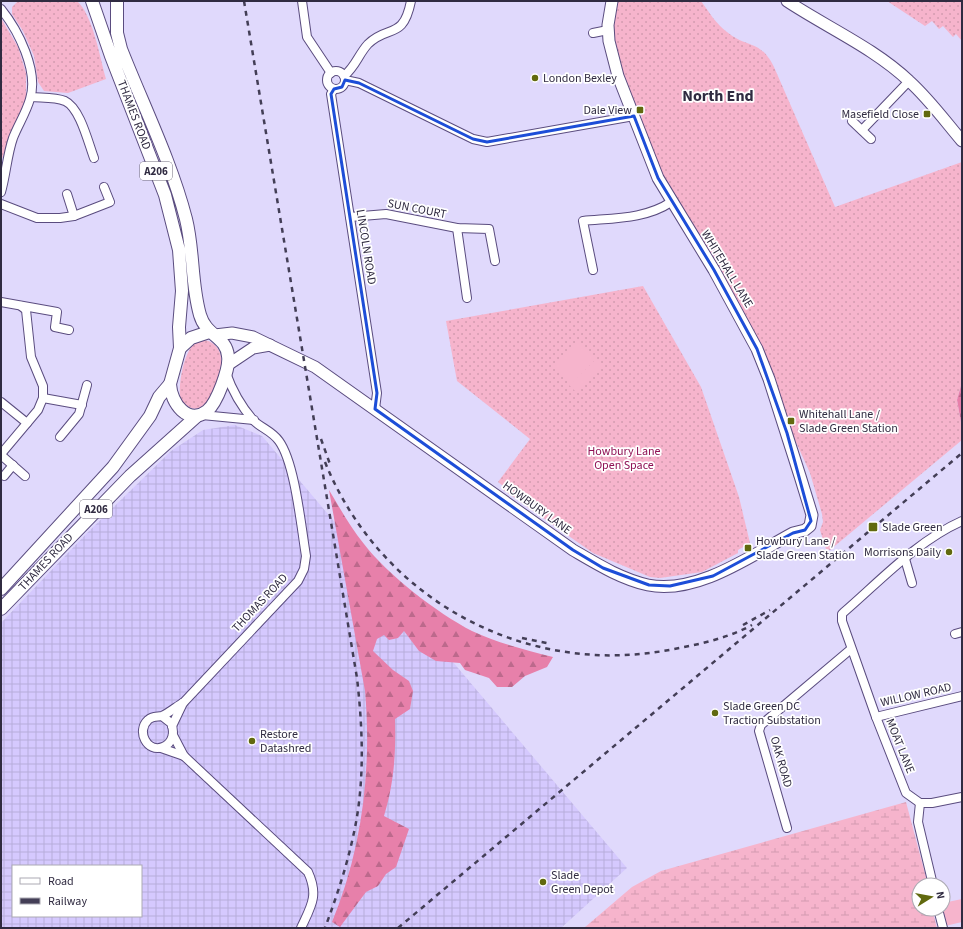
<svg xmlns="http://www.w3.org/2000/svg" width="963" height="929" font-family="'Source Sans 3',sans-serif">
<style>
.industrial{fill:url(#industrial-grid);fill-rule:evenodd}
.grass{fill:url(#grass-dots)}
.forest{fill:url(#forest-firs)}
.wetland{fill:url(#wetland-marsh)}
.garden{fill:#f6b4cc}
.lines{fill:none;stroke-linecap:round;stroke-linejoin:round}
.street-casing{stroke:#5a4c7f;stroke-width:10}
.secondary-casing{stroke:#5a4c7f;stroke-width:13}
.primary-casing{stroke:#5a4c7f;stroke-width:14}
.street{stroke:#fff;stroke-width:8}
.secondary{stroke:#fff;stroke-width:11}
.primary{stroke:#fff;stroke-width:12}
.rail{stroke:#433e56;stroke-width:2.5;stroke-dasharray:5 5;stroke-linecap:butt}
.marked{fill:none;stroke:#1d4ed8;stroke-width:3;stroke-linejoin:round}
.poi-dot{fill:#61690e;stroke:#fff;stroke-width:1.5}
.labels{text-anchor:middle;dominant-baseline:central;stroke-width:3.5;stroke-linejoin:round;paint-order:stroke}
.shield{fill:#fff;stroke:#6e6b7a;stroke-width:1}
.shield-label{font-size:11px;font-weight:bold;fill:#302b41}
.poi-label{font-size:12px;fill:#302b41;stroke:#fff;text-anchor:start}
.street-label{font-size:12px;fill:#302b41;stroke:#fff}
.park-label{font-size:12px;fill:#8e1054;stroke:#fff}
.district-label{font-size:16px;font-weight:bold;fill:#302b41;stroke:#fff}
</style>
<defs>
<pattern id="industrial-grid" width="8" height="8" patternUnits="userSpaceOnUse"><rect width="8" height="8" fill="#d5c9fe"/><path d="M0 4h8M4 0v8" fill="none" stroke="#b7addb"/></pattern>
<pattern id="grass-dots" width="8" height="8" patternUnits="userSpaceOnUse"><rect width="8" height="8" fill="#f6b4cc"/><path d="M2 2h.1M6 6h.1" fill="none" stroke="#d39bb0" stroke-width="1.8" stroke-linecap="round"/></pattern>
<pattern id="forest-firs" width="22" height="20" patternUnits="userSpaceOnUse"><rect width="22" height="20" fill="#e780aa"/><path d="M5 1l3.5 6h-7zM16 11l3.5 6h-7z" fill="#bc698c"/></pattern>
<pattern id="wetland-marsh" width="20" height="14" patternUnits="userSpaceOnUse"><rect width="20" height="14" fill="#f6b4cc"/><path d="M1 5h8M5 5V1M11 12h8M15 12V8" fill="none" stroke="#d39bb0"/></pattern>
</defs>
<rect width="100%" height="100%" fill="#e0d9fc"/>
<path class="industrial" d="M235,425L262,436L627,868L561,928H1V623L87,533L171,451L203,430ZM13,866H141V916H13Z"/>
<g class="grass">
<path d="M18,1H77C93,15 100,58 106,79L68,93L44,91L38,82L34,56L23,31L12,14V7Z"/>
<path d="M617,1H701C709,12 716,24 727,32C748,49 760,39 774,67L835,207L962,162V382L957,400L962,428V440L830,550L826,549L820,530L823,522L822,514L810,473L713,259L686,213L674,197L652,153L641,120L642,118L640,113L637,112L613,49V18Z"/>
<path d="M887,1H962V41L956,34L953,37L943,26L939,29L932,21L925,26Z"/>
<path d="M1,18L18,47L26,73V102L1,161Z"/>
<path d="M643,286L701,387L739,497L750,543L738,550V553L702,572L660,578L650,577L593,553L502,489L503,486L498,482L530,439L457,381L446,321Z"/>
<path d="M204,340C211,341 217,345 220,353C226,370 207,431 181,400C177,387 184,351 195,343C197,342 201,341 204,340Z"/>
</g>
<g class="forest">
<path d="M962,382V428L957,400Z"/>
<path d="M329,490C340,508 350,527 364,544C388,575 437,613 472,631C497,643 526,650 553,657L547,667L525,676L512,687H497L489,678L465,670L460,663L436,661L419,651L404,631L398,638L389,640L384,635L377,639L373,651L393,670L409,681L413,691L410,709L395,719C396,754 394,783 384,816L409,829L396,867L386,874L378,886L366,892L340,927L332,922C362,850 372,769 365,691Z"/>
</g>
<path class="wetland" d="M906,802L928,885H919V909H932L937,928H584L632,887L661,871Z"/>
<g class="garden">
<path d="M579,343L593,358L569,381L555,365Z"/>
<path d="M595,360L602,368L576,392L569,385Z"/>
<path d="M962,899V922L945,926L942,909L943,903Z"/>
</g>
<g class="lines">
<g class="street-casing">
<g id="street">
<path d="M302,1L307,37L331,73"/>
<path d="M1,9C18,30 39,71 30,99C26,113 18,125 13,138C7,155 6,175 1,192"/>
<path d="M593,33L608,30"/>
<circle cx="336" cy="80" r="9"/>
<path d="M344,76C356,66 358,55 368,44C388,24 403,41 411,1"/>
<path d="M345,80L359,83L473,139L487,142L634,116"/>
<path d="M334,89L331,94L377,393L375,409"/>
<path d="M31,97C42,98 55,97 65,101C80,108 88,142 94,158"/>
<path d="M852,121L871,139"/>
<path d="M862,130L909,81"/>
<path d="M67,194L74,216"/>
<path d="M1,204L37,218H60L74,216L110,202L104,187"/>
<path d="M350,217L386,214L457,228L489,229L495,261"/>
<path d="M457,228L467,298"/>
<path d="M593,270L583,221C613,218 646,219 671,202"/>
<path d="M1,302L57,312L55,327L69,330"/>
<path d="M43,398L82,405"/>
<path d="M1,402L27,423"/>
<path d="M202,415L254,420"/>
<path d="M60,437L79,414L87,385"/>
<path d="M1,454L38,410L43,398V386L31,357L26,310L21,306"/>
<path d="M1,455L25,476"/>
<path d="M4,476L13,465"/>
<path d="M962,521C917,541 881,580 844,612L842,614V621L876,717L906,793L920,803H932L962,797"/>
<path d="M905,559L912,583"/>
<path d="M955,634L962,632"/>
<path d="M162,716L171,723C175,732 173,743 163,747C147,753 136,731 148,720C152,716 157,717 162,716C169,713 177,706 184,702L298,581L304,569L306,556C301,526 295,463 279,441C272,431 261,428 253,420C241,406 232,390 226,373"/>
<path d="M876,717L962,696"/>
<path d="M172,726L183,703"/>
<path d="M173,735L184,756L308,872C319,896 311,906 301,928"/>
<path d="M161,748L184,756"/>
<path d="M920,803L918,822L933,885"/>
<path d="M787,828L759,731L761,725L851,649"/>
<path d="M938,909L943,928"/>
</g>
</g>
<g class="secondary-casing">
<g id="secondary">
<path d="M787,1C828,28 874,48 909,81C929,99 945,121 962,141"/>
<path d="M215,335L232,333L253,337L315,367L573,550C597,564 621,579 648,585C697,595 752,555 793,533L805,530L810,526L812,515L800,476L769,379L757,349L714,270L658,178L618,76L609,41L608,25L612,1"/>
<path d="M229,364L253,348L270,345"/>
</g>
</g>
<g class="primary-casing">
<g id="primary">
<path d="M92,1L111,56L165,195L179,250L182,291L179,327L180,348L170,384C171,403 188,426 207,411C217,403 230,368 228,356C226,336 206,336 200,315C191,284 194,251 186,219C171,161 143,105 121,49L117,33V1"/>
<path d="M180,348L191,338L209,332"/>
<path d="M1,589L113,467L150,416L159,397L170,384"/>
<path d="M1,609L130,476L197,416"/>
</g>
</g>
<use href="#street" class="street"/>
<use href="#secondary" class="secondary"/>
<use href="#primary" class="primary"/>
<g class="rail">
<path d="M244,1L357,678C363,731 365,785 353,837C346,869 336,898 325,928"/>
<path d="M321,439L331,467"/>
<path d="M325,462C381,601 528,679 674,649C701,644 728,638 752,625"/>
<path d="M743,625L770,610"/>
<path d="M522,638L551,644"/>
<path d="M398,928L962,453"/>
</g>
</g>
<path class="marked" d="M345,80L359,83L473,139L487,142L634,116L658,178L714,270L757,349L787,433L811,521L805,530L793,533L713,576L670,586L649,585L603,568L573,550L375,409L377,393L331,94L334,89L342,87Z"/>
<g class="poi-dot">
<circle cx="535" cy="78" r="4"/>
<rect x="636" y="106" width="8" height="8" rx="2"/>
<rect x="923" y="110" width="8" height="8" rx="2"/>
<rect x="787" y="417" width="8" height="8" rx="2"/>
<rect x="868" y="522" width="10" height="10" rx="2"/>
<rect x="744" y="544" width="8" height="8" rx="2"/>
<circle cx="949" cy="552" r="4"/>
<circle cx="715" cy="713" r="4"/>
<circle cx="252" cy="741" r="4"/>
<circle cx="543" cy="882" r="4"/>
</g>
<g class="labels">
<g class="shield">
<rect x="140" y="162" width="32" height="18" rx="3"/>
<rect x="80" y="500" width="32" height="18" rx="3"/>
</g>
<g class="shield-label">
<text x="156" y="171">A206</text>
<text x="96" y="509">A206</text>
</g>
<g class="poi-label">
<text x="543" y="78">London Bexley</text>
<text x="632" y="110" text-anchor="end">Dale View</text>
<text x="919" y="114" text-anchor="end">Masefield Close</text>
<text x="799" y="414">Whitehall Lane /<tspan x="799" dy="14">Slade Green Station</tspan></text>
<text x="882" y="527">Slade Green</text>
<text x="756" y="541">Howbury Lane /<tspan x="756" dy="14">Slade Green Station</tspan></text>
<text x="941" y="552" text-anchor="end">Morrisons Daily</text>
<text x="723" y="706">Slade Green DC<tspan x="723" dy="14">Traction Substation</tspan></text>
<text x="260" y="734">Restore<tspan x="260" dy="14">Datashred</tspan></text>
<text x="551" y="875">Slade<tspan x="551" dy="14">Green Depot</tspan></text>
</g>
<g class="street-label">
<text transform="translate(134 115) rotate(69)">THAMES ROAD</text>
<text transform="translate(417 209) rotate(11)">SUN COURT</text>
<text transform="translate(366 247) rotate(81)">LINCOLN ROAD</text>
<text transform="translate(727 269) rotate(59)">WHITEHALL LANE</text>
<text transform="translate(537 508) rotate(36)">HOWBURY LANE</text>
<text transform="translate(46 562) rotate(-47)">THAMES ROAD</text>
<text transform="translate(260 603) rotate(-47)">THOMAS ROAD</text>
<text transform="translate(916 695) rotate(-13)">WILLOW ROAD</text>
<text transform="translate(900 746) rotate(68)">MOAT LANE</text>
<text transform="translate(781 762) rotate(74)">OAK ROAD</text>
</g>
<g class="park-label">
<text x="624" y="451">Howbury Lane<tspan x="624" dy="14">Open Space</tspan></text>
</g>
<g class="district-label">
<text x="718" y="96">North End</text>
</g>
</g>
<rect width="963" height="929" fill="none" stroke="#302b41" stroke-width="4"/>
<rect x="12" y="865" width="130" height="52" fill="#ffffff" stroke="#acaab3"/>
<rect x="20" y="878" width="20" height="6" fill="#ffffff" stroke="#acaab3"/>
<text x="48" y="885" font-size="12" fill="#302b41">Road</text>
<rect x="20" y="898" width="20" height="6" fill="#433e56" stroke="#acaab3"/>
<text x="48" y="905" font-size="12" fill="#302b41">Railway</text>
<g transform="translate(931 897) rotate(79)"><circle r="19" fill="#ffffff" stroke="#acaab3"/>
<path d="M0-3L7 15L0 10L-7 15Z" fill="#61690e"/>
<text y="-6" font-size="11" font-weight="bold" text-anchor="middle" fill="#302b41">N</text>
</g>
</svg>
